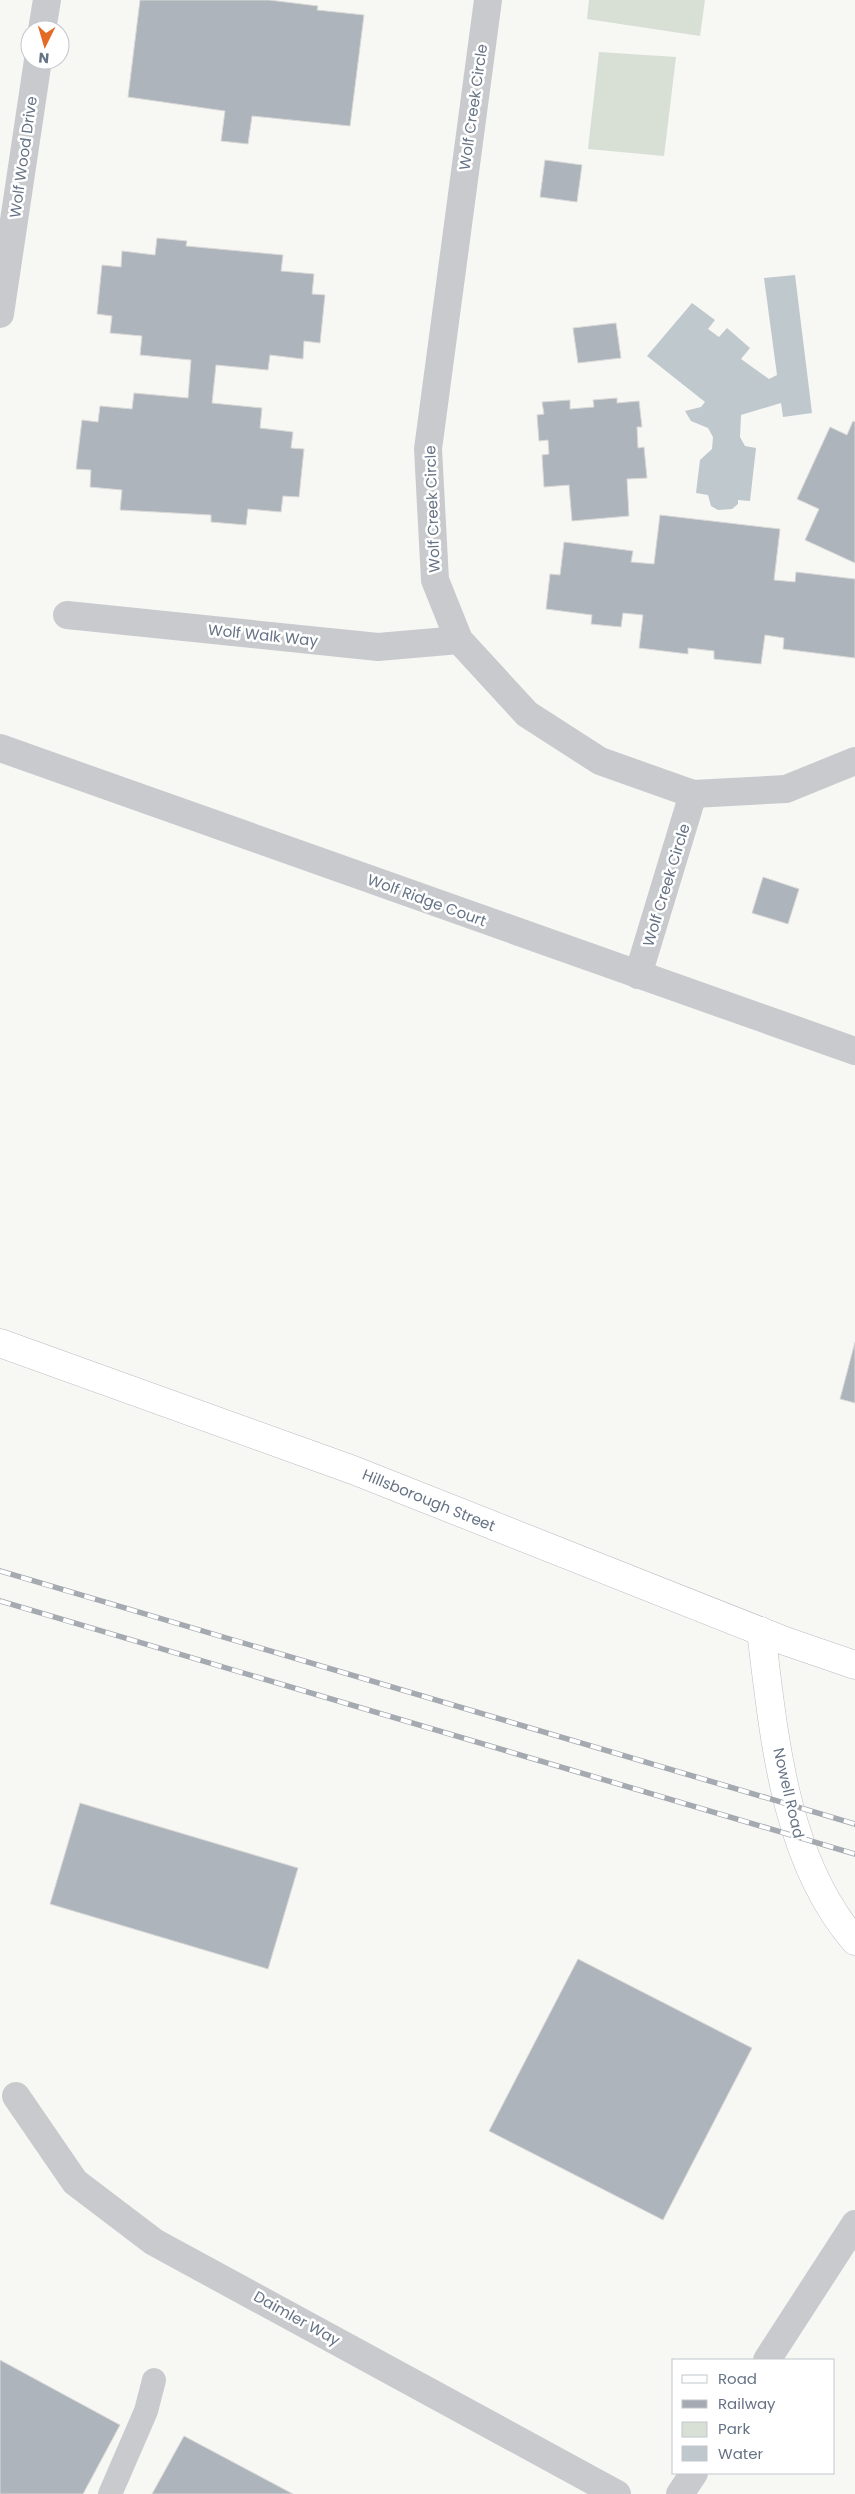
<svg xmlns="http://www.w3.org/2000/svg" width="855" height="2494" font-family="Poppins,sans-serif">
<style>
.green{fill:#d8dfd5}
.water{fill:#bfc8cd}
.building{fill:#aeb4bb;stroke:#d9d9d7}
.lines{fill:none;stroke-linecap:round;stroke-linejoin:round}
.secondary-casing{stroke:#babdc2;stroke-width:29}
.primary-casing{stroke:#b8bbc0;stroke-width:29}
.lane{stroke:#c8cace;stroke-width:24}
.street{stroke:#c8cace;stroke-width:28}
.secondary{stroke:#fff;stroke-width:28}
.primary{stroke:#fff;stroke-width:28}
.rail-casing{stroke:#a5aab1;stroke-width:5.5}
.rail{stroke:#fff;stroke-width:4;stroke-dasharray:11;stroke-linecap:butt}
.labels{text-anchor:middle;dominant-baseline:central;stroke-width:5;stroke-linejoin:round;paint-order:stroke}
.street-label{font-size:15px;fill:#667385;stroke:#fff}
</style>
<rect width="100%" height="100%" fill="#f7f7f4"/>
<g class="green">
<path d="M589,0H705L700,36L587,19Z"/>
<path d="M599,52L676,57L664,156L588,149Z"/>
</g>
<path class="water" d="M795,275L812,413L783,417L781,403L741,415L740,437L745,446L756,448L750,501L738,500V504L732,509L718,510L711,506L708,495L696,493L700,460L712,449L713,437L708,428L691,421L685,411L701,407L705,402L647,356L692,303L715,320L708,329L719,337L727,328L750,348L741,359L769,379L777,375L764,278Z"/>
<g class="building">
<path d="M140,0H269L318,6L317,10L364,15L350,126L252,116L248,144L221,141L225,111L128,97Z"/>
<path d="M545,160L582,165L577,202L540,197Z"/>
<path d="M157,238L187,241L186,246L283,255L281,271L314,274L312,294L325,295L320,343L304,341L303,359L270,355L268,370L216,365L212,403L262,408L260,428L293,432L291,448L304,449L299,497L283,496L281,512L248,509L246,525L211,522V515L120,510L122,490L90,487L91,470L76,469L82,420L98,422L100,406L132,409L134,393L188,398L191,360L140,355L142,336L110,333L112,316L97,314L102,265L121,267L122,251L155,255Z"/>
<path d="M616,323L621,358L578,363L573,328Z"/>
<path d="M617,398V403L639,401L642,427H637L638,448L644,447L647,478L627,479L629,516L572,521L569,485L544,487L542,455L549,454L548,440L539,441L537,415L544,414L542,402L570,400V409L594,407L593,400Z"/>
<path d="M853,421L855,422V563L805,540L819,509L797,499L830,427L847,435Z"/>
<path d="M660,515L780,529L774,580L795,582L796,572L855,579V658L783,649L784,638L765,635L761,664L714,659V651L688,648V654L639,648L643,615L623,613L621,627L591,624L592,615L546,609L550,574L560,575L564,542L633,551L631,562L654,564Z"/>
<path d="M763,877L799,889L788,924L752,913Z"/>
<path d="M855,1342V1403L840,1399Z"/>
<path d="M80,1803L298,1868L268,1969L50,1904Z"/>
<path d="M578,1959L752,2048L663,2220L489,2131Z"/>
<path d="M0,2360L120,2425L83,2494H0Z"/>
<path d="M184,2436L293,2494H152Z"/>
</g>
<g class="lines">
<g class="secondary-casing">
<path id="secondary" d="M761,1631C774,1736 784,1859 855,1941"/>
</g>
<g class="primary-casing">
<path id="primary" d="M0,1343L353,1470L785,1641L855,1665"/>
</g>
<path class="lane" d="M110,2494L146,2411L154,2380"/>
<g class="street">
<path d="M488,0L428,449L435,580L459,640L527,714L600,761L693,794L786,789L855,761"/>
<path d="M42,30L47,0"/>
<path d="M0,314L38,60"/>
<path d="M67,615L378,647L459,640"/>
<path d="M0,748L855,1051"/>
<path d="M638,975L693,794"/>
<path d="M16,2096L75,2182L154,2242L617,2494"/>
<path d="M767,2360L855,2224"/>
<path d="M680,2494L694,2473"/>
</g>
<use href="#secondary" class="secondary"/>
<use href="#primary" class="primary"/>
<g class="rail-casing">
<g id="rail">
<path d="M0,1571L855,1824"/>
<path d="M0,1601L855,1854"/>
</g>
</g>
<use href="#rail" class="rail"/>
</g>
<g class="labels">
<g class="street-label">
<text transform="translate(473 107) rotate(-82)">Wolf Creek Circle</text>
<text transform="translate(23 157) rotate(-82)">Wolf Wood Drive</text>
<text transform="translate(432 509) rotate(-92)">Wolf Creek Circle</text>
<text transform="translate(263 635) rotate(6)">Wolf Walk Way</text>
<text transform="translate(666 885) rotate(-73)">Wolf Creek Circle</text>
<text transform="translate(427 900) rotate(20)">Wolf Ridge Court</text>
<text transform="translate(429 1500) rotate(22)">Hillsborough Street</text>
<text transform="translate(789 1793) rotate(77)">Nowell Road</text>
<text transform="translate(297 2318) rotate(29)">Daimler Way</text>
</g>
</g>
<rect x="672" y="2359" width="162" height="115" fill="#ffffff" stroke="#c2c7ce"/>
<rect x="682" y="2375" width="25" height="8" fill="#ffffff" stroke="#c2c7ce"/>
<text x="718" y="2384" font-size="15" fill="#667385">Road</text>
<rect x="682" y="2400" width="25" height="8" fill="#a5aab1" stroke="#c2c7ce"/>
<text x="718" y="2409" font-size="15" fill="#667385">Railway</text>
<rect x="682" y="2422" width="25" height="15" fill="#d8dfd5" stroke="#c2c7ce"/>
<text x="718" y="2434" font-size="15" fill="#667385">Park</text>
<rect x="682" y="2446" width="25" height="15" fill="#bfc8cd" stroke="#c2c7ce"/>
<text x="718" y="2459" font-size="15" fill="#667385">Water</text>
<g transform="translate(45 45) rotate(185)"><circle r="24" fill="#ffffff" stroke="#c2c7ce"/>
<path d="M0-4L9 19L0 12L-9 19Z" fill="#e46b27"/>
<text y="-8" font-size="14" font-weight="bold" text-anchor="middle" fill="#667385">N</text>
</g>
</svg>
